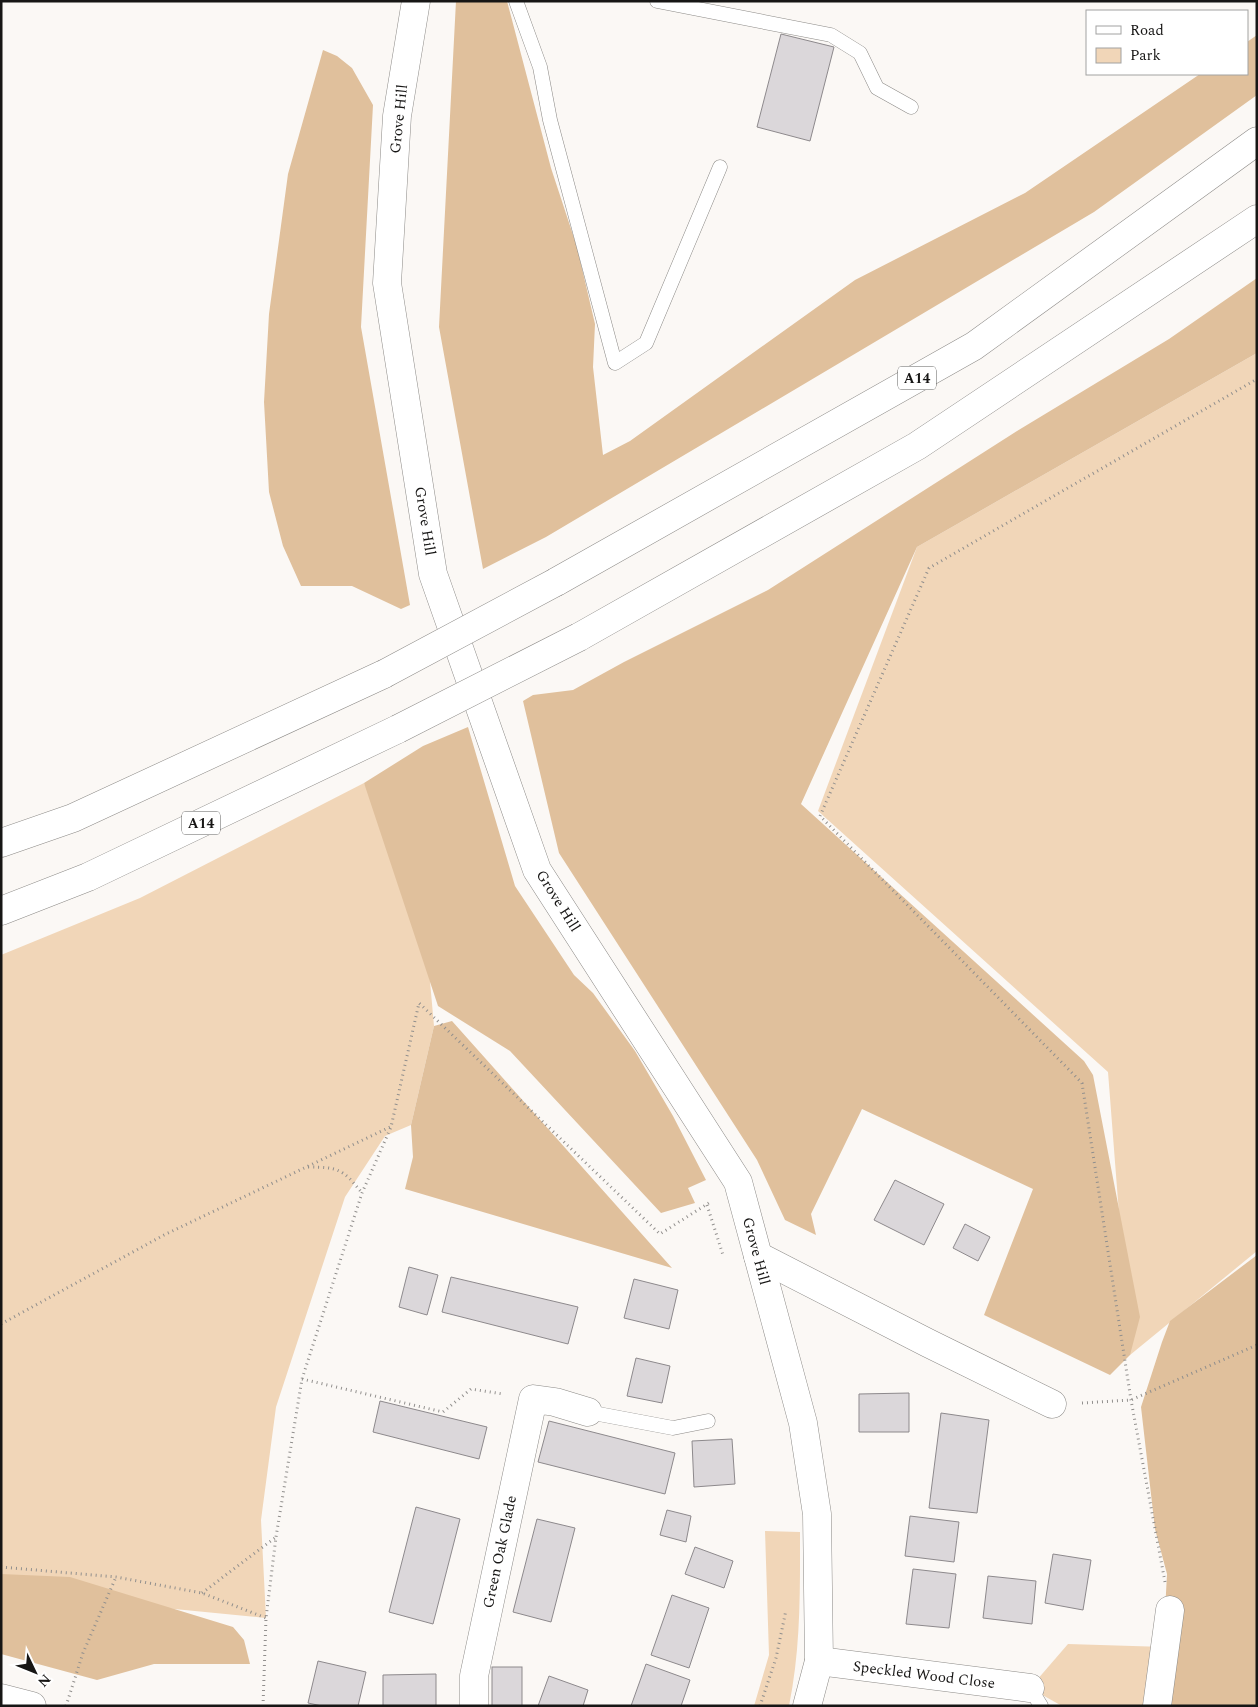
<svg xmlns="http://www.w3.org/2000/svg" width="1258" height="1707" font-family="Spectral,serif">
<style>
.green{fill:#f1d6b8}
.forest{fill:#e0c09c}
.building{fill:#dbd7da;stroke:#8d898c}
.lines{fill:none;stroke-linecap:round;stroke-linejoin:round}
.lane-casing{stroke:#8c8a87;stroke-width:15}
.street-casing{stroke:#8c8a87;stroke-width:29}
.highway-casing{stroke:#8c8a87;stroke-width:29}
.path{stroke:#918f8d;stroke-width:3;stroke-dasharray:1 4;stroke-linecap:butt}
.lane{stroke:#fff;stroke-width:14}
.street{stroke:#fff;stroke-width:28}
.highway{stroke:#fff;stroke-width:28}
.highway-bridge-casing{stroke:#8c8a87;stroke-width:29;stroke-linecap:butt}
.highway-bridge{stroke:#fff;stroke-width:28}
.labels{text-anchor:middle;dominant-baseline:central;stroke-width:4;stroke-linejoin:round;paint-order:stroke}
.shield{fill:#fff;stroke:#5d5c5b;stroke-width:1}
.shield-label{font-size:14px;font-weight:bold;fill:#171615}
.street-label{font-size:15px;fill:#171615;stroke:#fff}
</style>
<rect width="100%" height="100%" fill="#fbf8f5"/>
<g class="green">
<path d="M1257,353V1251L1130,1355L1108,1072L818,811L917,547Z"/>
<path d="M364,783L423,903L434,1026L411,1125L385,1136L345,1197L276,1407L261,1520L266,1618L1,1592V955L140,898Z"/>
<path d="M765,1531L800,1532C800,1590 801,1648 789,1706H754L769,1655Z"/>
<path d="M1068,1644L1165,1647L1157,1706H1062L1030,1688Z"/>
</g>
<g class="forest">
<path d="M456,1H507L551,168L577,247L595,324L593,367L603,455L630,441L855,280L1025,193L1200,74H1247V42L1257,35V95L1094,212L546,537L483,569L439,327Z"/>
<path d="M323,50L337,56L352,68L373,105L361,327L410,605L401,609L352,586H301L283,546L269,492L264,402L269,314L288,174Z"/>
<path d="M1257,278V353L917,547L801,804L1084,1061L1093,1075L1140,1317L1130,1355L1110,1375L984,1315L1033,1189L862,1109L811,1214L816,1235L785,1220L757,1160L559,853L523,701L533,695L573,690L624,662L768,590L1017,431L1169,339Z"/>
<path d="M468,727L515,886L574,975L593,993L635,1051L673,1116L706,1180L688,1188L695,1203L661,1213L510,1051L438,1006L364,783L423,746Z"/>
<path d="M452,1021L672,1268L405,1189L413,1157L411,1125L434,1026Z"/>
<path d="M1257,1255V1706H1160L1167,1574L1155,1529L1141,1407L1162,1342L1170,1321Z"/>
<path d="M1,1574L70,1577L233,1627L244,1640L250,1664H154L97,1680L1,1654Z"/>
</g>
<g class="building">
<path d="M781,34L834,47L810,141L757,127Z"/>
<path d="M895,1180L944,1204L924,1245L874,1220Z"/>
<path d="M965,1224L990,1237L978,1261L953,1248Z"/>
<path d="M409,1267L438,1275L427,1315L399,1307Z"/>
<path d="M451,1277L578,1307L568,1344L442,1312Z"/>
<path d="M634,1279L678,1290L669,1329L624,1318Z"/>
<path d="M636,1358L670,1366L662,1403L627,1396Z"/>
<path d="M909,1393V1432H859V1394Z"/>
<path d="M380,1401L487,1427L479,1459L373,1432Z"/>
<path d="M941,1413L989,1420L977,1513L929,1508Z"/>
<path d="M549,1421L675,1453L665,1494L538,1462Z"/>
<path d="M732,1439L735,1484L694,1487L692,1441Z"/>
<path d="M416,1507L460,1519L433,1624L389,1612Z"/>
<path d="M667,1510L691,1516L686,1542L660,1535Z"/>
<path d="M910,1516L959,1522L954,1562L905,1556Z"/>
<path d="M537,1519L575,1528L551,1622L513,1612Z"/>
<path d="M695,1547L733,1561L724,1588L685,1574Z"/>
<path d="M1053,1554L1091,1560L1083,1610L1045,1603Z"/>
<path d="M913,1569L956,1574L949,1628L906,1624Z"/>
<path d="M988,1576L1036,1581L1032,1624L983,1618Z"/>
<path d="M672,1595L709,1608L689,1668L651,1655Z"/>
<path d="M318,1661L366,1672L358,1706H322L308,1703Z"/>
<path d="M646,1664L690,1680L681,1706H631Z"/>
<rect x="492" y="1667" width="30" height="39"/>
<path d="M436,1674V1706H383V1675Z"/>
<path d="M549,1676L588,1690L583,1706H538Z"/>
</g>
<g class="lines">
<g class="lane-casing">
<g id="lane">
<path d="M516,1L540,67L550,120L615,363L646,343L720,167"/>
<path d="M657,1L831,35L860,53L877,88L911,107"/>
<path d="M588,1412L673,1428L708,1421"/>
<path d="M1030,1688L1041,1706"/>
</g>
</g>
<g class="street-casing">
<g id="street">
<path d="M416,1L397,116L387,283L433,574L537,870L738,1182L803,1423L817,1514L819,1661L807,1706"/>
<path d="M758,1256L928,1343L1052,1404"/>
<path d="M819,1661L1030,1688"/>
<path d="M1,1698L32,1706"/>
<path d="M474,1706V1676L533,1399L555,1402L588,1412"/>
<path d="M1157,1706L1170,1610"/>
</g>
</g>
<g class="highway-casing">
<g id="highway">
<path d="M556,582L974,346L1257,141"/>
<path d="M579,637L917,446L1257,219"/>
<path d="M1,843L73,818L384,674"/>
<path d="M1,911L88,877L398,729"/>
</g>
</g>
<g class="path">
<path d="M308,1167C338,1167 343,1169 362,1193"/>
<path d="M707,1205L723,1255"/>
<path d="M1,1324L164,1235L390,1127"/>
<path d="M302,1379L443,1412L471,1389L503,1394"/>
<path d="M1082,1403L1131,1400L1257,1345"/>
<path d="M1,1567L116,1577L202,1593L266,1618"/>
<path d="M1165,1582L1131,1400L1082,1083L820,816L929,568L1257,379"/>
<path d="M202,1593L276,1537"/>
<path d="M66,1706L83,1653L116,1577"/>
<path d="M263,1706L266,1618L276,1537L302,1379L362,1193L391,1127L419,1003L660,1234L712,1201"/>
<path d="M760,1706L776,1658L786,1610"/>
</g>
<use href="#lane" class="lane"/>
<use href="#street" class="street"/>
<use href="#highway" class="highway"/>
<g class="highway-bridge-casing">
<g id="highway-bridge">
<path d="M384,674L556,582"/>
<path d="M398,729L579,637"/>
</g>
</g>
<use href="#highway-bridge" class="highway-bridge"/>
</g>
<g class="labels">
<g class="shield">
<rect x="898" y="366.5" width="38" height="23" rx="4"/>
<rect x="182" y="811.5" width="38" height="23" rx="4"/>
</g>
<g class="shield-label">
<text x="917" y="378">A14</text>
<text x="201" y="823">A14</text>
</g>
<g class="street-label">
<text transform="translate(399 119) rotate(-84)">Grove Hill</text>
<text transform="translate(425 521) rotate(81)">Grove Hill</text>
<text transform="translate(558 901) rotate(58)">Grove Hill</text>
<text transform="translate(756 1251) rotate(75)">Grove Hill</text>
<text transform="translate(500 1552) rotate(-78)">Green Oak Glade</text>
<text transform="translate(924 1675) rotate(7)">Speckled Wood Close</text>
</g>
</g>
<rect width="1258" height="1707" fill="none" stroke="#171615" stroke-width="5"/>
<rect x="1086" y="10" width="162" height="65" fill="#ffffff" stroke="#a2a2a1"/>
<rect x="1096" y="26" width="25" height="8" fill="#ffffff" stroke="#a2a2a1"/>
<text x="1130" y="35" font-size="15" fill="#171615">Road</text>
<rect x="1096" y="48" width="25" height="15" fill="#f1d6b8" stroke="#a2a2a1"/>
<text x="1130" y="60" font-size="15" fill="#171615">Park</text>
<g transform="translate(35 1672) rotate(133)" stroke="#ffffff" stroke-width="4" paint-order="stroke">
<path d="M0-4L9 19L0 12L-9 19Z" fill="#171615"/>
<text y="-8" font-size="14" font-weight="bold" text-anchor="middle" fill="#171615">N</text>
</g>
</svg>
